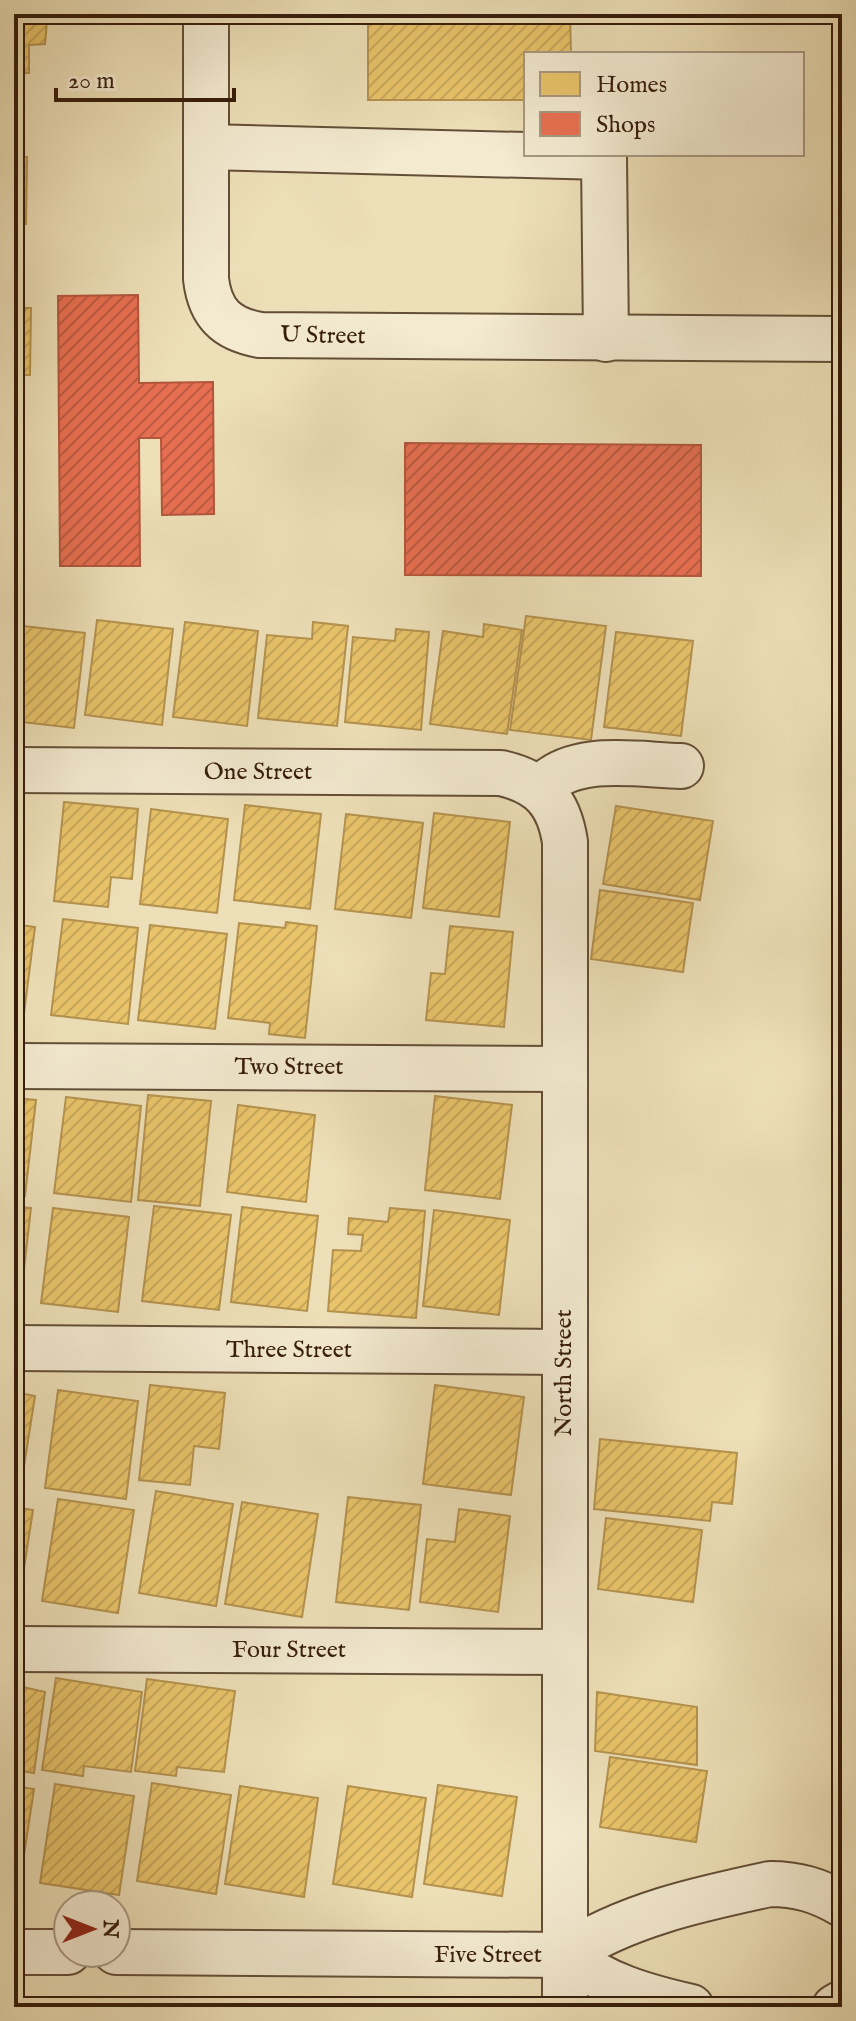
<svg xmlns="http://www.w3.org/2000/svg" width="856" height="2021" font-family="'IM FELL English',serif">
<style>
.homes{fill:url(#homes-hatch);stroke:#b4924e;stroke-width:2}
.shops{fill:url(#shops-hatch);stroke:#b2563c;stroke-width:2}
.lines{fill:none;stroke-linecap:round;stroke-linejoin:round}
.minor-casing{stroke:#644e37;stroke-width:48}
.minor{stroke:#f3ead0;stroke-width:44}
.labels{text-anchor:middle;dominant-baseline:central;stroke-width:8;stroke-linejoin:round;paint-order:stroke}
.street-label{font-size:24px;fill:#371d0c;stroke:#f3ead0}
</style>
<defs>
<pattern id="homes-hatch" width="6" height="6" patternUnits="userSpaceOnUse" patternTransform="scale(2)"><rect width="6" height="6" fill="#e9c46a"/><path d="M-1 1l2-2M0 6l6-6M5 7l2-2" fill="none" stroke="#c8a85b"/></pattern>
<pattern id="shops-hatch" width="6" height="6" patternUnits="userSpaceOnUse" patternTransform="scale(2)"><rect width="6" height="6" fill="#e76f51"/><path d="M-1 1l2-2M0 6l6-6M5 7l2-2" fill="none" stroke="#bc5b42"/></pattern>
</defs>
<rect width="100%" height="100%" fill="#eddfb7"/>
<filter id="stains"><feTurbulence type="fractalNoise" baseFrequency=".0025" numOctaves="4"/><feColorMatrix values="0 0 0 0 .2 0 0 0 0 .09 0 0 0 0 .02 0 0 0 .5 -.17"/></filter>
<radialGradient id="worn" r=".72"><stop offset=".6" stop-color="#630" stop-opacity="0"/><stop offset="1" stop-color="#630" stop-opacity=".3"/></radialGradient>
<g class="homes">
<path d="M14,14H28V20L47,21L45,44L29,45V73H14Z"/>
<path d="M368,14H570L571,54H526V100H368Z"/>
<path d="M14,156L27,157L26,224H14Z"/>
<path d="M14,308H31L30,375H14Z"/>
<path d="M526,616L606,626L591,740L510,730Z"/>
<path d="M97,620L173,629L162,725L85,715Z"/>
<path d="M185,622L258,631L247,726L173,717Z"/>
<path d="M313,622L348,626L337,726L258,718L267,635L312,639Z"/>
<path d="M484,624L522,630L507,734L430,724L443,631L483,637Z"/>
<path d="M14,625L85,633L74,728L14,721Z"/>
<path d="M396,629L429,632L421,730L345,722L353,637L395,641Z"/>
<path d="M616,632L693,641L681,736L604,727Z"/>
<path d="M64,802L138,809L132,879L111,877L108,907L54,901Z"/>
<path d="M245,805L321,814L310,909L234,900Z"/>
<path d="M616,806L713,821L700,900L603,884Z"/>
<path d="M151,809L228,819L217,913L140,904Z"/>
<path d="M434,813L510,822L499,917L423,908Z"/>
<path d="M346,814L423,823L411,918L335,909Z"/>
<path d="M600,890L693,903L683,972L591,959Z"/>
<path d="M63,919L138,928L128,1024L51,1015Z"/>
<path d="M286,922L317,926L305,1038L269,1034L270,1023L228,1018L239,923L285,928Z"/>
<path d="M14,924L35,927L23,1021L14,1020Z"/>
<path d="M150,925L227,934L215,1029L138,1020Z"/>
<path d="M450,926L513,932L504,1027L426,1020L431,973L445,974Z"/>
<path d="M148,1095L211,1101L200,1206L138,1200Z"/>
<path d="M435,1096L512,1105L500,1199L425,1190Z"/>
<path d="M66,1097L141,1106L131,1202L54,1193Z"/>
<path d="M14,1098L36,1100L25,1196L14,1195Z"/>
<path d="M238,1105L315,1115L306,1202L227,1192Z"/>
<path d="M154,1206L231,1215L219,1310L142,1301Z"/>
<path d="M14,1207L31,1208L19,1312H14Z"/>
<path d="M242,1207L318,1216L307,1311L231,1302Z"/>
<path d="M53,1208L129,1217L118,1312L41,1303Z"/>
<path d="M390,1208L425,1211L416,1318L328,1311L333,1250L361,1251L363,1235L348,1234L349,1218L388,1222Z"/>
<path d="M434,1210L510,1220L499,1315L423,1306Z"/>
<path d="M150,1385L225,1393L219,1449L194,1446L190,1485L139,1480Z"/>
<path d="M435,1385L524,1397L511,1495L423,1484Z"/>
<path d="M58,1390L138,1401L126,1499L45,1488Z"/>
<path d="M14,1392L35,1396L19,1498L14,1497Z"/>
<path d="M600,1439L737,1453L732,1504L712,1502L710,1521L594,1509Z"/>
<path d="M156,1491L233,1504L216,1606L139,1593Z"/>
<path d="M348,1497L421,1505L409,1610L336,1602Z"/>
<path d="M58,1499L134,1510L118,1613L42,1601Z"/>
<path d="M242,1502L318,1514L302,1617L225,1604Z"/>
<path d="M14,1507L33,1510L17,1613H14Z"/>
<path d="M459,1509L510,1516L498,1612L420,1602L427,1539L455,1542Z"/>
<path d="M606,1518L702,1530L693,1602L598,1589Z"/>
<path d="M56,1678L142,1692L131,1772L84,1766L83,1776L42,1770Z"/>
<path d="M147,1679L235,1691L224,1772L177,1767L176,1776L135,1771Z"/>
<path d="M14,1685L45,1692L34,1773L14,1770Z"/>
<path d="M597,1692L697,1707V1765L595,1751Z"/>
<path d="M610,1757L707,1771L696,1842L600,1827Z"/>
<path d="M152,1783L231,1795L216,1894L137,1881Z"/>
<path d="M55,1784L134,1796L119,1895L40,1883Z"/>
<path d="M438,1785L517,1797L502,1896L424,1884Z"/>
<path d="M14,1786L34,1789L19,1888L14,1887Z"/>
<path d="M240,1786L318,1798L304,1897L225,1884Z"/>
<path d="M348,1786L426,1798L412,1897L333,1884Z"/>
<path d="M348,1999L395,2007H346Z"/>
<path d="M156,2001L195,2007H155Z"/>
<path d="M434,2001L465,2006L469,2007H433Z"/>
<path d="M62,2002L98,2007H61Z"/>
</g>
<g class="shops">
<path d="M138,295L139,383L213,382L214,514L162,515L161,438H139L140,566H60L58,296Z"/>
<path d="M405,443L701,445V576L405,575Z"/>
</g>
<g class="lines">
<g class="minor-casing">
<g id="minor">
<path d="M206,14V279C210,313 226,329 260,335L842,339"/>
<path d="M206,147L604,157L606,339"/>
<path d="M14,770L501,773C541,782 559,802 565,842V2007"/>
<path d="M541,788C573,752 637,765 681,766"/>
<path d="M14,1066L564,1069"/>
<path d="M14,1348L564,1352"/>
<path d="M14,1649L563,1652"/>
<path d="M14,1952H68"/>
<path d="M116,1952L565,1955C625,1915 700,1899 770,1884C797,1884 818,1890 842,1904"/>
<path d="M565,1955C605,1985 643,1996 691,2007"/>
<path d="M835,2007L842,2003"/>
</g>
</g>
<use href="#minor" class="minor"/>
</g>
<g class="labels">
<g class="street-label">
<text transform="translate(323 336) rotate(1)">U Street</text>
<text x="258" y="772">One Street</text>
<text x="289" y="1067">Two Street</text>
<text x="289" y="1350">Three Street</text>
<text transform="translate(564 1373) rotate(-90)">North Street</text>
<text x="289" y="1650">Four Street</text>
<text x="488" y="1955">Five Street</text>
</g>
</g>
<rect width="856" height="2021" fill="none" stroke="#eddfb7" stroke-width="48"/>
<rect x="16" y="16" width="824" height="1989" fill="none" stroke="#371d0c" stroke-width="4"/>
<rect x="24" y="24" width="808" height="1973" fill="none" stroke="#371d0c" stroke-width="2"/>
<rect x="524" y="52" width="280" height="104" fill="#f3ead0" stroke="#a89882" stroke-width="2"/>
<rect x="540" y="72" width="40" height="24" fill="#e9c46a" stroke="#a89882" stroke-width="2"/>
<text x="596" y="92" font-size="24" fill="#371d0c">Homes</text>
<rect x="540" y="112" width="40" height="24" fill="#e76f51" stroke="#a89882" stroke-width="2"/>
<text x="596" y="132" font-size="24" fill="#371d0c">Shops</text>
<g transform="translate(92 1929) rotate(90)"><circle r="38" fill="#f3ead0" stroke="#a89882" stroke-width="2"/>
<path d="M0-6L14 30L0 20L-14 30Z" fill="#8f2418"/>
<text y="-12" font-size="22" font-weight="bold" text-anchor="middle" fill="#371d0c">N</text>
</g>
<path d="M56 88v12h178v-12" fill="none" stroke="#371d0c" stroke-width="4"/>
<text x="68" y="88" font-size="24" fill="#371d0c" stroke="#f3ead0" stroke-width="6" paint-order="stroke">20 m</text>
<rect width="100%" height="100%" filter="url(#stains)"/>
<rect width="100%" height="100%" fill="url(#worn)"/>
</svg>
